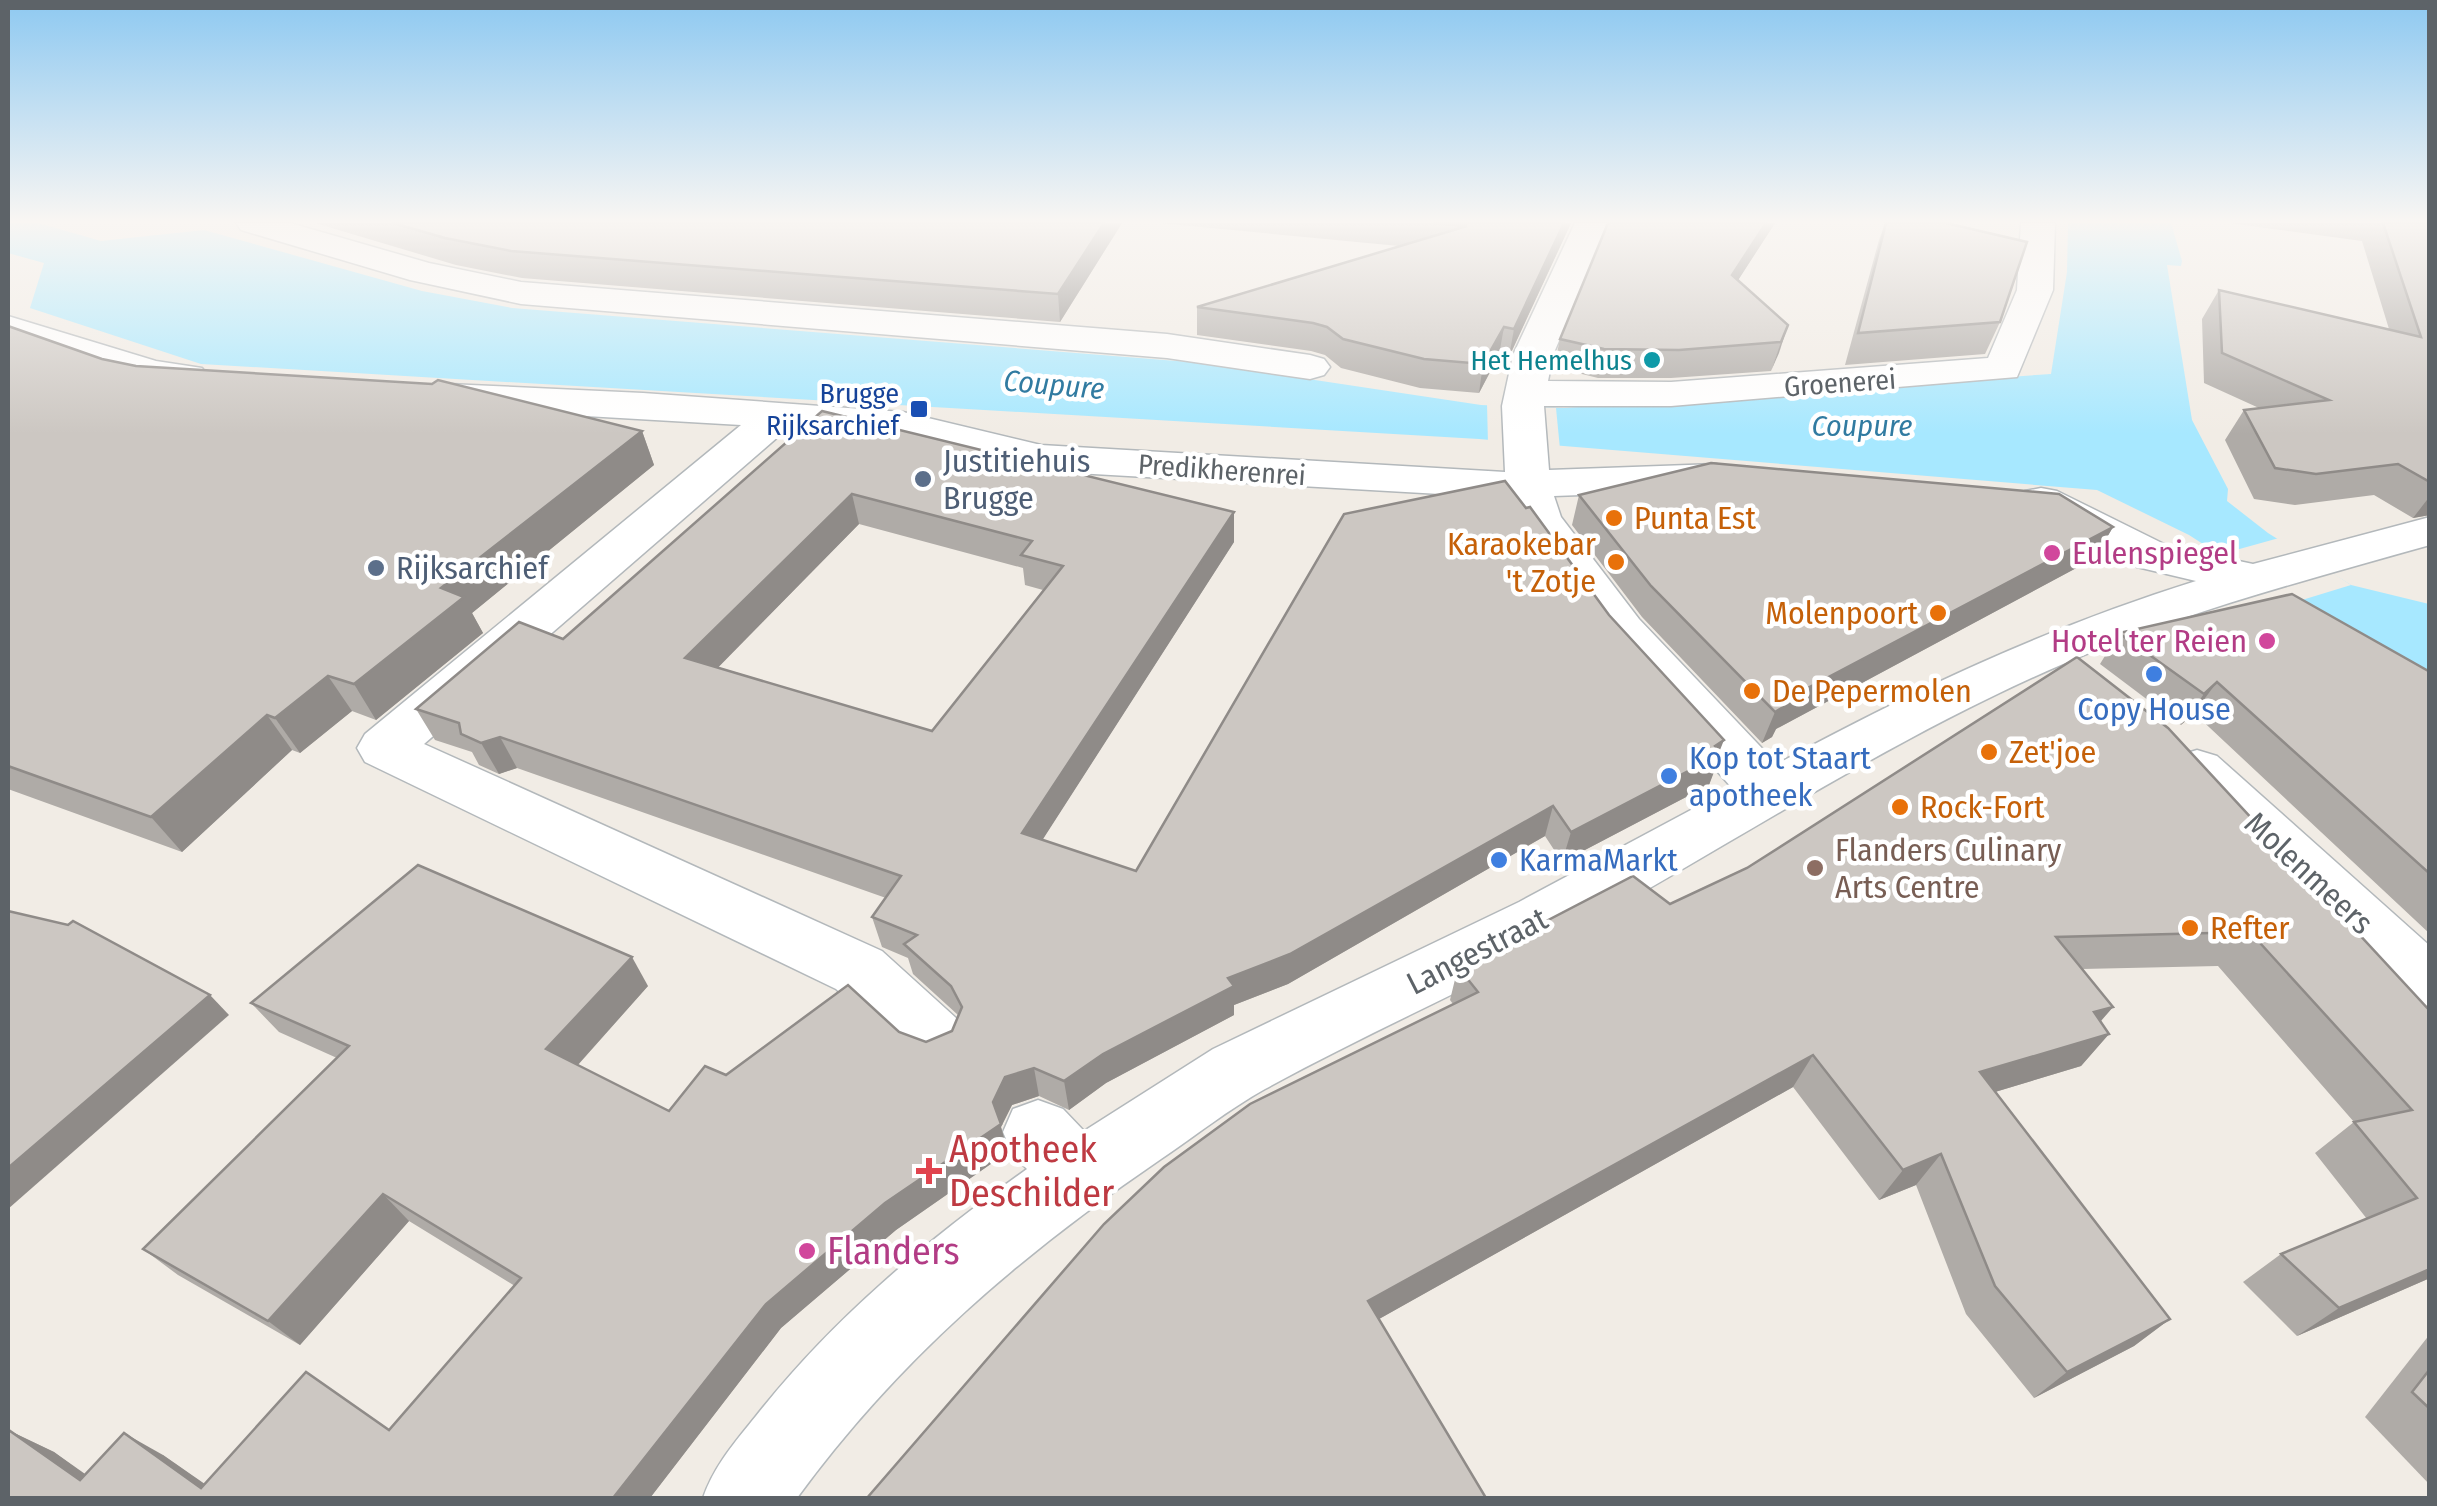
<svg xmlns="http://www.w3.org/2000/svg" width="2437" height="1506" font-family="'Fira Sans Condensed',sans-serif">
<style>
.water{fill:#a7e8ff}
.pier{fill:#f1ece5}
.lines{fill:none;stroke-linecap:round;stroke-linejoin:round}
.street-casing{stroke:#b3b8bb;stroke-width:3}
.street{fill:#fff;fill-rule:evenodd}
.wall{fill:#afaba7;fill-rule:evenodd}
.shaded-wall{fill:#8f8b88}
.building{fill:#ccc7c2;stroke:#8f8b88;stroke-width:2.5;fill-rule:evenodd}
.culture-dot{fill:#0f9aa8;stroke:#fff;stroke-width:4}
.transit-dot{fill:#1a4fb4;stroke:#fff;stroke-width:4}
.service-dot{fill:#5c6f8a;stroke:#fff;stroke-width:4}
.food-dot{fill:#e8710a;stroke:#fff;stroke-width:4}
.hotel-dot{fill:#d1479c;stroke:#fff;stroke-width:4}
.shop-dot{fill:#3f7fe0;stroke:#fff;stroke-width:4}
.education-dot{fill:#8d6e63;stroke:#fff;stroke-width:4}
.health-dot{fill:#e0444e;stroke:#fff;stroke-width:4}
.labels{text-anchor:middle;dominant-baseline:central;stroke-width:9;stroke-linejoin:round;paint-order:stroke}
.far-culture-label{font-size:28px;fill:#0d838f;stroke:#fff;text-anchor:end}
.far-street-label{font-size:28px;fill:#5d6368;stroke:#fff}
.far-transit-label{font-size:28px;fill:#164399;stroke:#fff;text-anchor:end}
.far-water-label{font-size:30px;font-style:italic;fill:#317ba1;stroke:#fff}
.service-label{font-size:32px;fill:#4e5e75;stroke:#fff;text-anchor:start}
.food-label{font-size:32px;fill:#c56008;stroke:#fff;text-anchor:start}
.hotel-label{font-size:32px;fill:#b23c85;stroke:#fff;text-anchor:start}
.shop-label{font-size:32px;fill:#366cbe;stroke:#fff;text-anchor:start}
.education-label{font-size:32px;fill:#785e54;stroke:#fff;text-anchor:start}
.street-label{font-size:32px;fill:#5d6368;stroke:#fff}
.near-health-label{font-size:38px;fill:#be3a42;stroke:#fff;text-anchor:start}
.near-hotel-label{font-size:38px;fill:#b23c85;stroke:#fff;text-anchor:start}
</style>
<rect width="100%" height="100%" fill="#f1ece5"/>
<path class="water" d="M8,223H38L101,241L204,230L422,291L512,308L1202,363L1481,405L1564,408L2051,374L2067,272L2068,223H2171L2182,261L2181,266L2167,265L2192,420L2228,489L2227,501L2268,533L2351,585L2429,604V717L2304,609L2189,535L2097,490L1479,439L201,364L30,308L44,263L8,253Z"/>
<g class="pier">
<path d="M1487,404L1556,408L1560,449L1488,444Z"/>
<path d="M2279,538L2351,585L2289,604L2218,555Z"/>
</g>
<g class="lines">
<g class="street-casing">
<g id="street">
<path d="M236,223H290L429,263L521,282L1167,334L1310,355L1324,359L1330,367L1324,375L1310,379L1167,358L521,304L410,280L241,230Z"/>
<path d="M1575,223H1609L1553,355L1548,381L1671,382L1988,358L2017,290L2021,223H2055L2053,290L2017,377L1671,406H1544L1549,470L1716,464L1732,468L1738,477L1732,486L1716,490L1554,496L1561,517L1639,619L1777,764C1914,690 2046,628 2196,581L2137,567L2025,511L2019,501L2025,491L2041,488L2057,491L2168,546L2253,564L2430,517V545C2306,580 2181,613 2063,664C1889,739 1731,845 1565,936C1467,990 1363,1035 1265,1089C1229,1109 1195,1136 1161,1159C1019,1256 899,1359 797,1498H703C714,1466 735,1442 756,1416C833,1318 926,1241 1027,1169L1013,1155L1003,1132L1013,1109L1038,1100L1063,1109L1084,1131L1213,1049L1519,902L1732,788L1603,643L1516,519L1510,498L1041,471L903,438L787,429L424,744L882,951L956,1018L966,1038L956,1058L933,1067L910,1058L836,989L365,762L357,748L365,734L741,425L448,408L434,405L428,396L434,387L448,384L643,393L903,412L1041,445L1505,472L1502,406L1513,355Z"/>
<path d="M8,316L156,361L202,368L208,376L202,384C147,398 61,356 8,339Z"/>
<path d="M2197,750L2217,756L2430,946V1013L2407,1005L2177,784L2169,770L2177,756Z"/>
</g>
</g>
<use href="#street" class="street"/>
</g>
<g class="wall">
<path d="M315,223H1122L1060,322L522,278L456,265Z"/>
<path d="M1159,223H1571L1509,357L1499,355L1479,393L1420,388L1341,368L1325,355L1311,351L1197,335V307L1399,246Z"/>
<path d="M1608,223H1775L1738,280L1788,325L1771,371L1671,378H1598L1554,367L1560,339Z"/>
<path d="M1885,223H1946L2000,322L1985,354L1845,365L1879,240Z"/>
<path d="M2229,223H2430V515L2413,518L2374,495L2295,505L2254,499L2225,440L2244,410L2259,408L2204,383L2202,319L2219,290L2389,329L2362,241Z"/>
<path d="M8,326L102,359L136,366L642,431L654,465L472,613L483,633L376,720L352,711L300,753L292,750L182,852L8,789Z"/>
<path d="M822,411L1234,542L1042,840L1136,871L1609,615L1720,752L1709,785L1562,862L1545,836L1288,984L1234,1005V1015L1106,1083L1069,1110L1039,1096L1012,1105L1001,1127L1008,1152L896,1230L781,1328L650,1498H8L10,1431L54,1452L85,1475L163,1455L204,1484L389,1430L515,1286L409,1221L300,1345L178,1275L143,1249L337,1058L279,1032L251,1003L648,986L578,1065L669,1111L726,1075L899,1032L926,1042L952,1031L958,1015L913,974L908,958L882,947L872,917L886,898L517,768L499,774L479,765L472,752L435,740L416,709L563,639ZM859,524L1023,568L1025,585L1043,590L932,731L718,667Z"/>
<path d="M1579,495L2113,527L2095,558L1776,729L1772,737L1762,743L1642,617L1572,525Z"/>
<path d="M2119,633L2430,672V934L2194,713L2181,725L2100,664Z"/>
<path d="M2077,657L2430,1011V1278L2297,1336L2243,1282L2281,1254L2367,1219L2315,1153L2354,1122L2218,966L2082,969L2113,1007L2101,1021L2109,1034L2081,1066L1995,1092L2170,1319L2134,1346L2034,1398L1966,1314L1916,1185L1879,1200L1793,1087L1379,1319L867,1498L1453,1004L1450,1000L1458,967L1670,904L1747,868Z"/>
<path d="M2430,1334V1485L2365,1417Z"/>
</g>
<g class="shaded-wall">
<path d="M1104,223H1122L1060,322L1058,294Z"/>
<path d="M1564,223H1571L1509,357L1514,329Z"/>
<path d="M1766,223H1775L1724,302L1732,275Z"/>
<path d="M1788,325L1779,353L1771,371L1781,342Z"/>
<path d="M1504,327L1499,355L1479,393L1483,364Z"/>
<path d="M642,431L654,465L472,613L483,633L376,720L354,684L441,588Z"/>
<path d="M852,494L859,524L697,689L685,658Z"/>
<path d="M2430,496V515L2413,518Z"/>
<path d="M1234,512V542L1027,864L1022,833Z"/>
<path d="M2113,527L2095,558L1776,729L1772,737L1762,743L1775,712L1783,701Z"/>
<path d="M328,676L352,711L300,753L275,718Z"/>
<path d="M2217,682L2194,713L2181,725L2204,694Z"/>
<path d="M267,715L292,750L182,852L151,817Z"/>
<path d="M500,737L517,768L499,774L481,743Z"/>
<path d="M1724,740L1718,755L1721,754L1709,785L1562,862L1571,832Z"/>
<path d="M1553,806L1545,836L1288,984L1234,1005V1015L1106,1083L1069,1110L1064,1081L1103,1054L1228,978Z"/>
<path d="M632,957L648,986L566,1078L546,1049Z"/>
<path d="M210,995L229,1015L8,1209V1168Z"/>
<path d="M2113,1007L2084,1040L2094,1012Z"/>
<path d="M2109,1034L2081,1066L1955,1104L1980,1072Z"/>
<path d="M1813,1055L1793,1087L1363,1328L1368,1301Z"/>
<path d="M1034,1068L1039,1096L1012,1105L1001,1127L1008,1152L896,1230L781,1328L650,1498H613L766,1304L993,1102L1005,1077Z"/>
<path d="M1941,1154L1916,1185L1879,1200L1903,1170Z"/>
<path d="M383,1194L409,1221L300,1345L268,1321Z"/>
<path d="M2430,1269V1278L2297,1336L2339,1308Z"/>
<path d="M2170,1319L2134,1346L2034,1398L2067,1372Z"/>
<path d="M10,1431L54,1452L119,1498L80,1480Z"/>
<path d="M124,1433L163,1455L225,1498L201,1488Z"/>
</g>
<g class="building">
<path d="M393,223H1104L1058,294L511,251L445,238Z"/>
<path d="M1434,223H1564L1514,329L1504,327L1483,364L1424,359L1343,339L1327,327L1313,323L1197,307L1467,226Z"/>
<path d="M1608,223H1766L1732,275L1788,325L1781,342L1679,350L1604,349L1560,339Z"/>
<path d="M1886,223H1946L2027,242L2000,322L1858,333Z"/>
<path d="M2383,223H2430V482L2398,464L2316,474L2275,468L2244,410L2329,400L2222,353L2219,290L2421,337Z"/>
<path d="M8,326L102,359L136,366L432,384L438,380L642,431L441,588L464,597L354,684L328,676L275,718L267,715L151,817L8,766Z"/>
<path d="M822,411L1234,512L1022,833L1136,871L1344,514L1505,481L1526,508L1530,507L1609,615L1724,740L1715,746L1721,754L1571,832L1553,806L1290,954L1228,978L1234,986L1103,1054L1064,1081L1034,1068L1005,1077L993,1102L1001,1124L885,1203L766,1304L613,1498H8V1433L10,1431L80,1480L124,1433L201,1488L306,1372L389,1430L521,1278L383,1194L268,1321L143,1249L349,1046L251,1003L418,865L632,957L546,1049L669,1111L705,1066L726,1075L848,985L899,1032L926,1042L952,1031L962,1007L951,986L904,944L917,935L872,917L901,876L500,737L481,743L461,734L459,723L416,709L519,622L563,639ZM852,494L1032,541L1021,555L1063,566L932,731L685,658Z"/>
<path d="M1711,463L2059,494L2113,527L1783,701L1785,706L1775,712L1651,586L1579,495Z"/>
<path d="M2292,594L2430,672V874L2217,682L2204,694L2119,633Z"/>
<path d="M2077,657L2168,728L2430,1011V1269L2339,1308L2281,1254L2417,1198L2354,1122L2412,1110L2250,932L2056,937L2113,1007L2094,1012L2109,1034L1980,1072L2170,1319L2067,1372L1995,1286L1941,1154L1903,1170L1813,1055L1368,1301L1486,1498H867L1104,1224L1164,1167L1250,1104L1478,992L1458,967L1633,876L1670,904L1747,868Z"/>
<path d="M8,911L68,925L73,921L210,995L8,1168Z"/>
<path d="M2430,1369V1409L2412,1392Z"/>
</g>
<linearGradient id="sky" x2="0" y2="1"><stop stop-color="#8ec9f1"/><stop offset="0.51" stop-color="#f9f6f3"/><stop offset="1" stop-color="#f9f6f3" stop-opacity="0"/></linearGradient>
<rect width="2437" height="434" fill="url(#sky)"/>
<circle class="culture-dot" cx="1652" cy="360" r="10"/>
<rect class="transit-dot" x="909" y="399" width="20" height="20" rx="5"/>
<g class="service-dot">
<circle cx="923" cy="479" r="10"/>
<circle cx="376" cy="568" r="10"/>
</g>
<g class="food-dot">
<circle cx="1614" cy="518" r="10"/>
<circle cx="1616" cy="562" r="10"/>
<circle cx="1938" cy="613" r="10"/>
<circle cx="1752" cy="691" r="10"/>
<circle cx="1989" cy="752" r="10"/>
<circle cx="1900" cy="807" r="10"/>
<circle cx="2190" cy="928" r="10"/>
</g>
<g class="hotel-dot">
<circle cx="2052" cy="553" r="10"/>
<circle cx="2267" cy="641" r="10"/>
<circle cx="807" cy="1251" r="10"/>
</g>
<g class="shop-dot">
<circle cx="2154" cy="674" r="10"/>
<circle cx="1669" cy="776" r="10"/>
<circle cx="1499" cy="860" r="10"/>
</g>
<circle class="education-dot" cx="1815" cy="868" r="10"/>
<path class="health-dot" d="M924 1156h10v10h10v10h-10v10h-10v-10h-10v-10h10z"/>
<g class="labels">
<g class="far-culture-label">
<text x="1632" y="360">Het Hemelhus</text>
</g>
<g class="far-street-label">
<text transform="translate(1840 383) rotate(-4)">Groenerei</text>
<text transform="translate(1222 470) rotate(4)">Predikherenrei</text>
</g>
<g class="far-transit-label">
<text x="899" y="393">Brugge<tspan x="899" dy="32">Rijksarchief</tspan></text>
</g>
<g class="far-water-label">
<text transform="translate(1054 385) rotate(5)">Coupure</text>
<text x="1862" y="426">Coupure</text>
</g>
<g class="service-label">
<text x="943" y="461">Justitiehuis<tspan x="943" dy="37">Brugge</tspan></text>
<text x="396" y="568">Rijksarchief</text>
</g>
<g class="food-label">
<text x="1634" y="518">Punta Est</text>
<text x="1596" y="544" text-anchor="end">Karaokebar<tspan x="1596" dy="37">'t Zotje</tspan></text>
<text x="1918" y="613" text-anchor="end">Molenpoort</text>
<text x="1772" y="691">De Pepermolen</text>
<text x="2009" y="752">Zet'joe</text>
<text x="1920" y="807">Rock-Fort</text>
<text x="2210" y="928">Refter</text>
</g>
<g class="hotel-label">
<text x="2072" y="553">Eulenspiegel</text>
<text x="2247" y="641" text-anchor="end">Hotel ter Reien</text>
</g>
<g class="shop-label">
<text x="2154" y="709" text-anchor="middle">Copy House</text>
<text x="1689" y="758">Kop tot Staart<tspan x="1689" dy="37">apotheek</tspan></text>
<text x="1519" y="860">KarmaMarkt</text>
</g>
<g class="education-label">
<text x="1835" y="850">Flanders Culinary<tspan x="1835" dy="37">Arts Centre</tspan></text>
</g>
<g class="street-label">
<text transform="translate(2309 873) rotate(43)">Molenmeers</text>
<text transform="translate(1477 951) rotate(-27)">Langestraat</text>
</g>
<g class="near-health-label">
<text x="949" y="1149">Apotheek<tspan x="949" dy="44">Deschilder</tspan></text>
</g>
<g class="near-hotel-label">
<text x="827" y="1251">Flanders</text>
</g>
</g>
<rect width="2437" height="1506" fill="none" stroke="#5d6368" stroke-width="20"/>
</svg>
